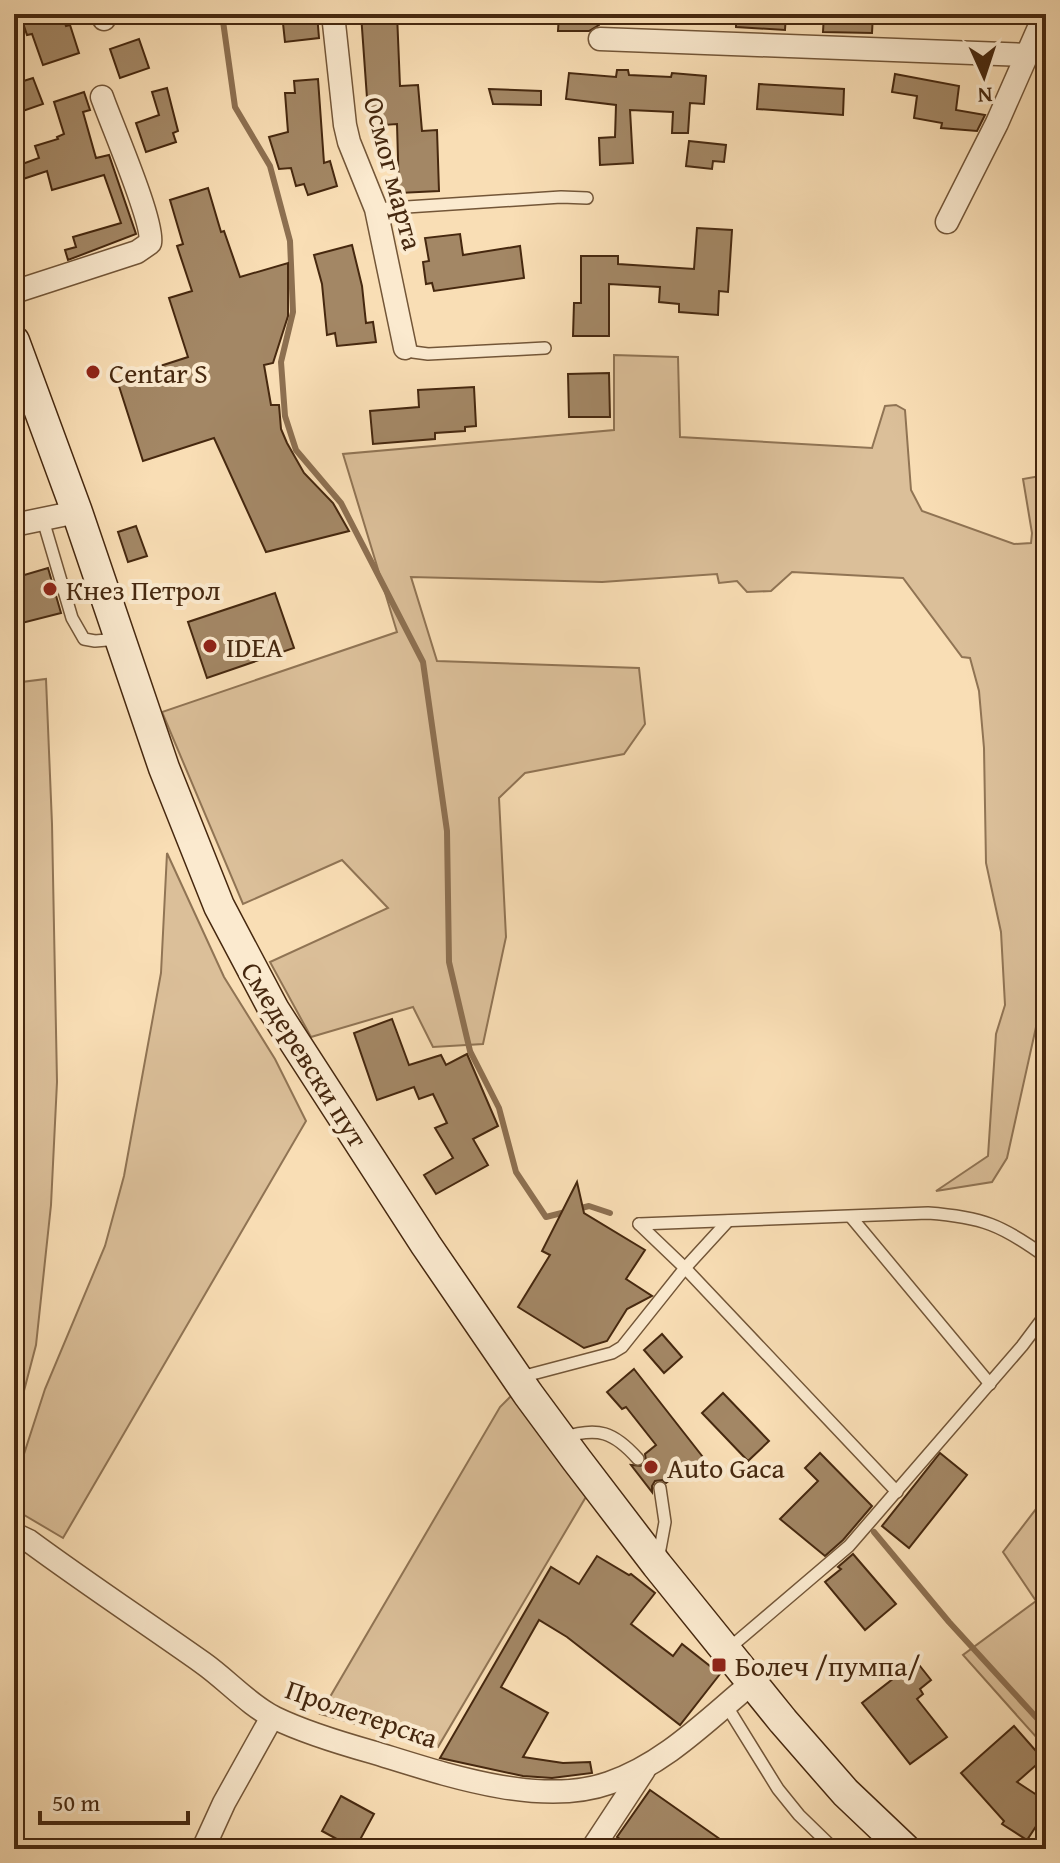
<svg xmlns="http://www.w3.org/2000/svg" width="1060" height="1863" font-family="'Gentium Book Plus',serif">
<style>
.green{fill:#dbbf99;stroke:#907454;stroke-width:2}
.lines{fill:none;stroke-linecap:round;stroke-linejoin:round}
.stream{stroke:#8d7051;stroke-width:6}
.building{fill:#a38765;stroke:#46280f;stroke-width:2}
.lane-casing{stroke:#735638;stroke-width:14}
.street-casing{stroke:#735638;stroke-width:25}
.secondary-casing{stroke:#46280f;stroke-width:33}
.lane{stroke:#fbeacf;stroke-width:11}
.street{stroke:#fbeacf;stroke-width:22}
.secondary{stroke:#fbeacf;stroke-width:30}
.poi-dot{fill:#8f2418;stroke:#fbeacf;stroke-width:3}
.labels{text-anchor:middle;dominant-baseline:central;stroke-width:8;stroke-linejoin:round;paint-order:stroke}
.street-label{font-size:28px;fill:#46280f;stroke:#fbeacf}
.poi-label{font-size:28px;fill:#46280f;stroke:#fbeacf;text-anchor:start}
</style>
<rect width="100%" height="100%" fill="#f9deb5"/>
<filter id="stains"><feTurbulence type="fractalNoise" baseFrequency=".0025" numOctaves="4"/><feColorMatrix values="0 0 0 0 .2 0 0 0 0 .09 0 0 0 0 .02 0 0 0 .5 -.17"/></filter>
<radialGradient id="worn" r=".72"><stop offset=".6" stop-color="#630" stop-opacity="0"/><stop offset="1" stop-color="#630" stop-opacity=".3"/></radialGradient>
<g class="green">
<path d="M614,355L678,357L680,437L872,448L885,406L896,405L905,410L911,490L922,511L1014,544L1031,543L1032,533L1023,479L1046,475V982L1007,1158L992,1182L936,1191L988,1156L996,1034L1005,1005L1001,932L986,863L984,748L979,691L970,658L962,657L903,578L792,572L771,591L747,592L737,581L719,583L717,574L602,582L411,577L437,661L639,668L645,724L624,754L525,773L499,798L506,937L483,1044L433,1047L413,1007L311,1037L270,962L388,908L342,860L243,904L162,712L397,632L343,454L614,430Z"/>
<path d="M46,679L52,824L57,1082L51,1205L36,1345L14,1429L17,946L14,683Z"/>
<path d="M167,853L224,977L275,1059L306,1121L63,1538L14,1509V1485L45,1389L105,1246L124,1176L161,973Z"/>
<path d="M515,1392L590,1490L438,1747L320,1714L500,1407Z"/>
<path d="M1046,1496V1627L1037,1638L1046,1646V1748L963,1655L1036,1601L1003,1552Z"/>
</g>
<g class="lines">
<g class="stream">
<path d="M222,14L235,107L270,166L290,241L293,312L281,362L285,416L296,450L341,503L423,662L447,831L449,962L470,1051L499,1108L516,1172L546,1217L589,1206L610,1213"/>
<path d="M874,1532L949,1622L1046,1728"/>
</g>
</g>
<g class="building">
<path d="M20,14H62L66,26L70,25L79,53L43,65L32,34L27,35Z"/>
<path d="M282,14H317L319,38L285,42Z"/>
<path d="M361,14H397L400,86L418,85L422,131L437,130L439,191L399,193L397,124L369,126Z"/>
<path d="M559,14H599V25L589,31H558Z"/>
<path d="M736,14H786L785,30L736,27Z"/>
<path d="M824,14H873L872,33L823,32Z"/>
<path d="M139,39L149,68L120,78L110,49Z"/>
<path d="M617,70H628L629,75L671,77L672,73L706,76L704,104L690,103L688,133H672L673,112L630,110L633,163L600,165L599,138L615,137L616,105L566,99L569,73L616,77Z"/>
<path d="M895,74L959,86L956,110L985,115L977,131L941,128L942,123L914,118L917,96L892,92Z"/>
<path d="M33,78L43,104L14,114V84Z"/>
<path d="M318,79L324,163L330,161L337,186L308,195L304,184L296,186L291,168L279,169L269,137L288,132L285,93H295L294,81Z"/>
<path d="M759,84L844,89L843,115L757,109Z"/>
<path d="M167,88L178,131L173,133L176,142L146,152L136,123L159,115L152,92Z"/>
<path d="M489,89L541,91V105L493,104Z"/>
<path d="M84,92L90,110L83,112L96,158L109,155L136,234L68,260L65,250L76,247L73,237L121,223L104,175L52,190L47,171L14,182V167L39,158L35,146L58,139L57,137L64,134L54,102Z"/>
<path d="M689,141L726,145L724,162L713,161L712,169L686,166Z"/>
<path d="M208,188L221,232L224,231L240,277L288,263V316L273,363L264,365L271,405H279L281,429L287,443L304,473L333,503L349,531L266,552L214,438L143,461L117,380L188,357L169,298L192,291L177,246L183,244L170,200Z"/>
<path d="M697,228L732,230L728,292L719,291L718,315L679,312V304L659,302L660,287L609,284V336H573L574,303H581V256H618V264L694,269Z"/>
<path d="M460,234L463,255L520,246L524,278L434,291L432,283L426,284L423,262L429,261L425,238Z"/>
<path d="M352,245L362,286L366,323L373,322L376,342L337,346L335,333L327,335L322,284L314,255Z"/>
<path d="M609,373L610,417H569L568,374Z"/>
<path d="M474,387L476,426L465,427V431L435,433V439L373,444L370,411L419,407L418,390Z"/>
<path d="M136,526L147,556L128,562L118,532Z"/>
<path d="M48,568L61,613L14,625V578Z"/>
<path d="M275,593L294,648L207,678L188,622Z"/>
<path d="M392,1019L409,1065L441,1055L446,1065L467,1054L498,1126L473,1139L488,1165L436,1194L424,1175L453,1158L435,1128L447,1123L433,1094L419,1099L414,1087L377,1100L354,1033Z"/>
<path d="M577,1182L584,1213L645,1250L626,1279L652,1296L627,1309L607,1341L584,1348L518,1307L550,1255L542,1251Z"/>
<path d="M662,1334L682,1357L664,1373L644,1350Z"/>
<path d="M634,1369L706,1461L683,1479L679,1473L666,1483L662,1480L655,1481L652,1486V1492L631,1465L643,1466L646,1461L645,1454L656,1445L626,1407L622,1409L607,1392Z"/>
<path d="M723,1393L769,1441L748,1461L702,1413Z"/>
<path d="M820,1453L872,1506L843,1540L825,1556L780,1519L818,1481L805,1468Z"/>
<path d="M940,1453L967,1475L909,1548L882,1526Z"/>
<path d="M853,1554L896,1604L865,1630L825,1582L841,1569L838,1567Z"/>
<path d="M597,1556L629,1575L631,1574L655,1593L631,1624L673,1656L682,1644L720,1674L680,1725L567,1637L539,1620L501,1687L548,1713L523,1757L563,1763L590,1762L592,1773L552,1778L523,1776L440,1758L551,1567L579,1584Z"/>
<path d="M916,1661L931,1680L920,1689L923,1694L917,1699L947,1737L910,1764L862,1703Z"/>
<path d="M1014,1726L1043,1759L1017,1782L1046,1801V1811L1027,1840L1002,1824L1004,1821L961,1773Z"/>
<path d="M650,1790L734,1849H634L617,1837Z"/>
<path d="M341,1796L374,1814L355,1849L322,1831Z"/>
</g>
<g class="lines">
<g class="lane-casing">
<g id="lane">
<path d="M376,209L561,197L587,198"/>
<path d="M405,348L413,352L428,354L545,348"/>
<path d="M43,520L72,618L84,639L95,641L119,639"/>
<path d="M851,1217L990,1384"/>
<path d="M639,1224L928,1213C982,1217 1002,1225 1046,1257"/>
<path d="M639,1224L685,1268L897,1492"/>
<path d="M521,1377L612,1353L622,1347L685,1268L728,1221"/>
<path d="M562,1438C598,1426 614,1432 638,1459"/>
<path d="M658,1560L665,1522L660,1488"/>
<path d="M727,1650L849,1546L1022,1346L1046,1314"/>
<path d="M726,1705L778,1789L799,1815L834,1849"/>
</g>
</g>
<g class="street-casing">
<g id="street">
<path d="M102,14L104,19"/>
<path d="M333,14L345,125L349,142L376,209L405,348"/>
<path d="M600,39L1028,55"/>
<path d="M947,222L997,123L1045,14"/>
<path d="M14,292L137,252L150,243C155,224 111,123 102,97"/>
<path d="M14,525L77,512"/>
<path d="M14,1534L29,1541C86,1583 145,1622 203,1663C227,1680 249,1705 275,1718C306,1733 340,1743 372,1752C441,1773 539,1808 609,1783C665,1764 708,1719 752,1683"/>
<path d="M203,1849L224,1803L272,1717"/>
<path d="M592,1849L644,1770"/>
</g>
</g>
<g class="secondary-casing">
<path id="secondary" d="M14,341L77,512L164,768L219,906L274,1010L426,1245L528,1394L576,1459L657,1565L783,1721L845,1792L905,1849"/>
</g>
<use href="#lane" class="lane"/>
<use href="#street" class="street"/>
<use href="#secondary" class="secondary"/>
</g>
<g class="poi-dot">
<circle cx="93" cy="372" r="8"/>
<circle cx="50" cy="589" r="8"/>
<circle cx="210" cy="646" r="8"/>
<circle cx="651" cy="1467" r="8"/>
<rect x="711" y="1657" width="16" height="16" rx="4"/>
</g>
<g class="labels">
<g class="street-label">
<text transform="translate(394 173) rotate(75)">Осмог марта</text>
<text transform="translate(305 1054) rotate(58)">Смедеревски пут</text>
<text transform="translate(362 1713) rotate(19)">Пролетерска</text>
</g>
<g class="poi-label">
<text x="109" y="372">Centar S</text>
<text x="66" y="589">Кнез Петрол</text>
<text x="226" y="646">IDEA</text>
<text x="667" y="1467">Auto Gaca</text>
<text x="735" y="1665">Болеч /пумпа/</text>
</g>
</g>
<rect width="1060" height="1863" fill="none" stroke="#f9deb5" stroke-width="48"/>
<rect x="16" y="16" width="1028" height="1831" fill="none" stroke="#46280f" stroke-width="4"/>
<rect x="24" y="24" width="1012" height="1815" fill="none" stroke="#46280f" stroke-width="2"/>
<g transform="translate(984 76) rotate(177)" stroke="#fbeacf" stroke-width="6" paint-order="stroke">
<path d="M0-6L14 30L0 20L-14 30Z" fill="#46280f"/>
<text y="-12" font-size="22" font-weight="bold" text-anchor="middle" fill="#46280f">N</text>
</g>
<path d="M40 1811v12h148v-12" fill="none" stroke="#46280f" stroke-width="4"/>
<text x="52" y="1811" font-size="24" fill="#46280f" stroke="#fbeacf" stroke-width="6" paint-order="stroke">50 m</text>
<rect width="100%" height="100%" filter="url(#stains)"/>
<rect width="100%" height="100%" fill="url(#worn)"/>
</svg>
